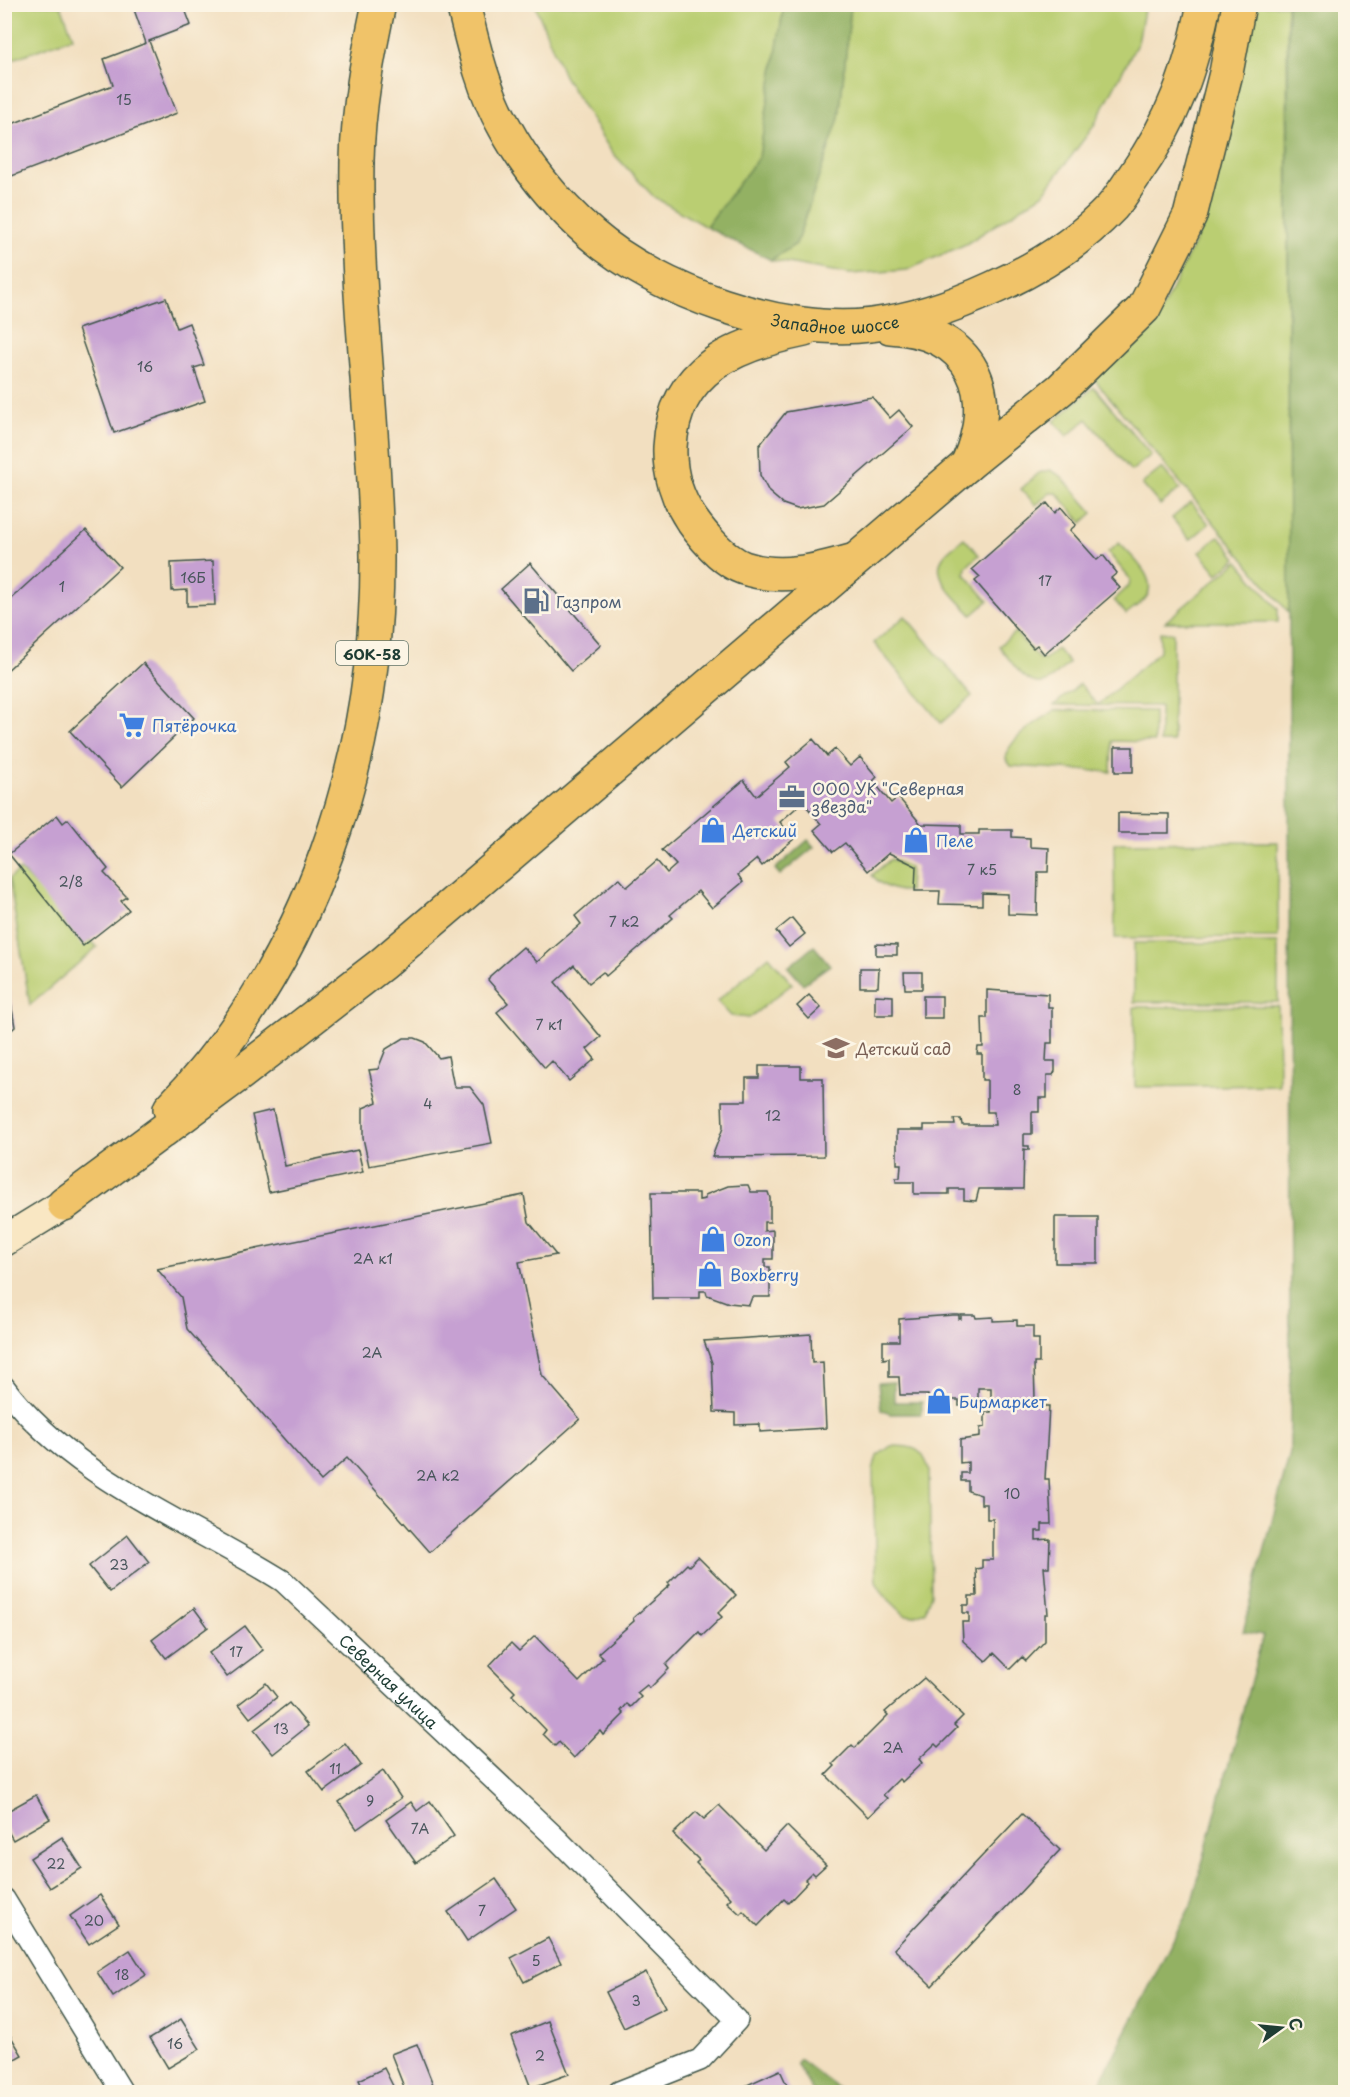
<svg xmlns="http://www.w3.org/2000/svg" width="1350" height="2097" font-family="'Playpen Sans',sans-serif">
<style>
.green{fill:#bace72;stroke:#6c8653;stroke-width:1.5}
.forest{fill:#93b164;stroke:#59774c;stroke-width:1.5}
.building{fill:#c6a0d2}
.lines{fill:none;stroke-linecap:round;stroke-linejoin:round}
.street-casing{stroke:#3f5549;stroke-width:24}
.secondary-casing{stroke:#3f5549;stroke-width:33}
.highway-casing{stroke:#3f5549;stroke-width:36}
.street{stroke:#fff;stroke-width:21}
.secondary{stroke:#f9e7c3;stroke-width:30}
.highway{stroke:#f0c369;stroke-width:33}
.labels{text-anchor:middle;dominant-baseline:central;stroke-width:5;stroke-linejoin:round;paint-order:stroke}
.number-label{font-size:14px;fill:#49565c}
.shield{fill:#fcf5e5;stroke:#617469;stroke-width:1.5}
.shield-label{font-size:15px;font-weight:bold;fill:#1f3d34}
.street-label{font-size:16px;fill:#1f3d34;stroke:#fcf5e5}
.service-label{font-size:16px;fill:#4e5e75;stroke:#fcf5e5;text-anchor:start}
.shop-label{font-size:16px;fill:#366cbe;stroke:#fcf5e5;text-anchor:start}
.education-label{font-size:16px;fill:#785e54;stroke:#fcf5e5;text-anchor:start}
</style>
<rect width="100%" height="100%" fill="#fcf5e5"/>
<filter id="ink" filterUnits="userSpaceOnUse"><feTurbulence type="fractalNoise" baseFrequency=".0167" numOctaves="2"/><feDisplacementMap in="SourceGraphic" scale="12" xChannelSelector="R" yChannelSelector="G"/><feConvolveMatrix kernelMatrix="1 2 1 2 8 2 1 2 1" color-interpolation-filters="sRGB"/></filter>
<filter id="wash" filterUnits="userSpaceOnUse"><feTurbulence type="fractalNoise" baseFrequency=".008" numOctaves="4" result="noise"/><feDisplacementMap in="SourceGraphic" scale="24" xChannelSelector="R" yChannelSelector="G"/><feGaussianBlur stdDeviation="1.35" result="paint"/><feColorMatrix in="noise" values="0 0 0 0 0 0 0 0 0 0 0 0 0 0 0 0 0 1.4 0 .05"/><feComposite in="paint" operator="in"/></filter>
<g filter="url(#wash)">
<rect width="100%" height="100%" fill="#f2dfc0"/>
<g class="green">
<path d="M5,4L61,5L73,37L5,62Z"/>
<path d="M535,5H784L759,157L706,227L654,197L611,151L564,76Z"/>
<path d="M851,5H1145L1138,42L1093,127L1043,194L966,244L907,270L850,274L771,260L796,244L839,118Z"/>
<path d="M1253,5H1287L1289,613L1094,379L1156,321L1204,223Z"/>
<path d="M1094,387L1151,455L1131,471L1087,419L1067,436L1054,421Z"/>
<path d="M1162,468L1180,489L1160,505L1142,484Z"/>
<path d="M1050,470L1061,476L1093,513L1082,523L1057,493H1050L1036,505L1021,489L1039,473Z"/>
<path d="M1191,502L1209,524L1190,540L1172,518Z"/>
<path d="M1219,536L1237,558L1218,574L1200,552Z"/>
<path d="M964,538L979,555L966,567L965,574L988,601L972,615C960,601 929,577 943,557C947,550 957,544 964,538Z"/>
<path d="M1119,543C1130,555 1161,580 1145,599C1140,604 1132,609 1126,614L1114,600L1129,586L1130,579L1108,552Z"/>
<path d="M1238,561L1278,609V622H1165Z"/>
<path d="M905,616L972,696L941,723L874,643Z"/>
<path d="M1015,632L1039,659H1045L1057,649L1069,663C1062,669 1054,678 1046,682C1027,690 1009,658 999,646Z"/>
<path d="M1160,632L1173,633V742H1160V706L1054,705L1080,684L1098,705L1160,651Z"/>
<path d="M1055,710L1154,711V742L1112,741L1111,772L1011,766L1006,759C1007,738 1040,721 1055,710Z"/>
<path d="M1278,842V937L1115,938L1114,843Z"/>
<path d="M891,859L910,868L909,891C894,892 882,887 872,875Z"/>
<path d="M20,870L97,947L30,1005L9,879Z"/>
<rect x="1134" y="943" width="144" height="59"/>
<path d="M769,956L792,984L749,1018L731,1016L717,1001Z"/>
<path d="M1278,1006L1279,1085L1135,1087L1134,1007Z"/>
<path d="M891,1446C912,1446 923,1447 929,1470L931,1594L925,1611L914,1616L905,1615L884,1595L876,1582L873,1471L877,1456Z"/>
</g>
<g class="forest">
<path d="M784,5H851L839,118L796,244L771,260L706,227L759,157Z"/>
<path d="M1288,5H1346L1345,2081L1335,2092H1095L1191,1905L1263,1635L1243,1632L1290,1453Z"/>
<path d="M808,840L814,847L780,875L775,869Z"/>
<path d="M814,946L830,965L803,984L788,967Z"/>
<path d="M894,1382V1402H922V1414H890L881,1410L878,1383Z"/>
<path d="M799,2059L843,2092H813L796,2063Z"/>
</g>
<g id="blocks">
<g class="building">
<path d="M132,4H183L191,25L149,41L177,113L4,179V127L113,85L104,59L146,43Z"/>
<path d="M166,298L177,328L189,323L204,365L194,368L205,401L114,433L78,329Z"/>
<path d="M872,397L890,418L899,410L913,427L824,504L797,509L783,504L769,492L760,475L759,446L786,412Z"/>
<path d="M1047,503L1055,513L1061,507L1076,525L1070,530L1097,560L1103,555L1117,573L1111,578L1120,588L1044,654L1037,645L1033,648L975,581L980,577L972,569Z"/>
<path d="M86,530L120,567L4,673V605Z"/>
<path d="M213,561L215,605L187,606V590L172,591L171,563Z"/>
<path d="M530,563L601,645L571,671L501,589Z"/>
<path d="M143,663L194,718L122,787L70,731Z"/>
<path d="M813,739L827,756L835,749L850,766L860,757L877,777L873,781L891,803L898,797L921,824L961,825V834H979V830H1012V837L1030,838V847L1049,848L1048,872H1038L1037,915L1008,914V894L982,893V905L939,904L940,891H915L916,866L889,853L868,871L845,843L833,852L814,830L821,824L803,802L780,822L794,839L762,866L757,859L738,875L743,882L712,908L698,891L670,915L673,918L606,976L603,972L589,983L574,965L555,982L601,1037L587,1049L595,1059L569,1081L552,1061L545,1068L497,1012L508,1003L488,980L490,976L523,947L537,962L581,924L575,916L619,878L627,887L657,861L667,873L676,865L662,850L744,780L756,796L790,767L786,762Z"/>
<rect x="1115" y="747" width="18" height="25"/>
<path d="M1118,813L1169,814V833H1118Z"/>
<path d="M57,815L63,823L68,819L108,869L104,873L127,897L121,901L129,910L83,946L9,854Z"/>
<path d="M792,918L805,934L789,947L776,931Z"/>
<path d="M876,944L897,945V955H876Z"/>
<path d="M4,960L15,1027L4,1037Z"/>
<path d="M860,968H879L878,987H860Z"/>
<path d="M904,972H922V989H905Z"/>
<path d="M987,990L1048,994V1007H1052V1043H1047L1046,1061H1055V1071L1053,1075H1047V1098H1039V1112H1032V1134H1024V1146H1029V1150L1024,1149L1023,1189H979L976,1201L964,1200V1189H949V1194H914V1182H896V1178H900L901,1164H897V1130H924V1125H955L954,1119H961L962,1125H995L994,1112H987V1080H982V1054H977L978,1047H983L982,1018H987Z"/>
<path d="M809,995L821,1008L809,1019L797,1006Z"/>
<path d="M875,995L893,996V1015H875Z"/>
<rect x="923" y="996" width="19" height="22"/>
<path d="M404,1038H415L425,1042L439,1058L448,1056L454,1087H470L484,1105L492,1143L369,1166L363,1138V1108L377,1102L369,1070L378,1069L386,1049Z"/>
<path d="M759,1066H801V1078H823L824,1156L712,1157L723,1128L722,1101H746V1078H759Z"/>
<path d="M273,1110L285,1166L358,1150L363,1172L269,1192L252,1115Z"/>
<path d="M745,1185H748L751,1192H768L770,1198V1222H764V1231L773,1230V1259H765V1267H770V1297H752L749,1305L729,1303L707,1295L706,1291H700V1298H653L651,1193H699V1200L705,1199V1195L728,1186Z"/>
<path d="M524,1195L529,1222L556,1255L519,1262L542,1375L580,1419L430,1552L347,1458L321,1481L187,1329L181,1297L157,1269Z"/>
<rect x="1055" y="1217" width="43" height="46"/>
<path d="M953,1315H959V1319H961V1315H975L976,1318L993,1317V1321L1017,1320V1326H1033V1339H1039V1363H1034L1035,1399H1040V1406H1049L1045,1479H1049L1051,1524H1042V1531H1036V1540L1050,1539L1049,1567H1044L1048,1614H1045V1641L1026,1661L1022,1657L1010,1669L994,1653L986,1661L963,1641L962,1622H969V1613H963V1605H969V1596H977L976,1569L982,1568V1560H993V1519H987V1504H981V1495L968,1491V1481H961V1473H968V1462L960,1463V1440L980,1437V1428L985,1427V1412H991V1388H978V1400H967V1406H959V1400H949V1408H928V1395H900L899,1377H889V1358L883,1359V1341H899V1319Z"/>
<path d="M811,1334L812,1363L823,1362L826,1428L760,1432V1424L735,1425V1413L714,1412L712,1363L704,1341Z"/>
<path d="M128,1535L149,1562L110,1592L89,1566Z"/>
<path d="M698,1557L736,1595L718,1613L722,1617L702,1636L699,1632L666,1665L669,1669L650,1688L647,1685L637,1693L641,1697L631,1707L627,1704L621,1711L624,1714L603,1735L600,1731L574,1758L559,1742L555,1746L543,1734L546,1730L512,1695L515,1692L489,1666L511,1643L519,1651L535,1636L579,1682L603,1658L598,1653L634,1621L633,1618L670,1585L668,1583L687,1564L689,1566Z"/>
<path d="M194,1608L208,1627L166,1658L152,1640Z"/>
<path d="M245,1626L263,1650L227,1677L209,1653Z"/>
<path d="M924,1678L963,1716L954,1725L957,1728L938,1747L935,1744L919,1759L922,1763L902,1782L899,1779L883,1795L887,1798L868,1817L826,1775L835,1766L833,1764L852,1745L855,1748L888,1715L885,1712Z"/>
<path d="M266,1683L277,1697L250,1718L239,1704Z"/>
<path d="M289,1703L308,1726L273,1754L254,1730Z"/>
<path d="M345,1743L361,1765L324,1792L308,1771Z"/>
<path d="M383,1771L401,1798L357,1829L339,1802Z"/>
<path d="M36,1795L50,1819L13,1840L4,1824V1813Z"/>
<path d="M430,1801L454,1836L416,1863L386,1820L411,1802L417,1811Z"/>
<path d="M719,1805L764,1850L787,1826L826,1865L815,1875L812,1872L805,1879L808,1882L788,1903L784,1899L758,1926L743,1911L740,1914L727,1902L731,1898L696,1863L699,1860L673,1834L696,1812L704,1819Z"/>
<path d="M1022,1814L1060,1850L932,1986L894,1949Z"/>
<path d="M62,1837L82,1868L50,1888L30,1858Z"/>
<path d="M496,1879L516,1908L467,1941L448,1912Z"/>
<path d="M100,1895L119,1924L89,1944L70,1916Z"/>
<path d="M548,1938L561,1963L524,1982L511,1958Z"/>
<path d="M130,1950L146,1975L113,1997L97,1972Z"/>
<path d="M646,1972L665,2008L624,2028L606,1992Z"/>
<path d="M181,2019L200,2049L168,2068L150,2038Z"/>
<path d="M548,2021L569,2074L531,2088L511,2036Z"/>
<path d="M4,2025L22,2055L4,2065Z"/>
<path d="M417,2044L436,2092H406L391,2054Z"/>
<path d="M384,2068L396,2092H365L359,2080Z"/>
<path d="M780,2070L790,2092H751L747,2085Z"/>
</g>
</g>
</g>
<g filter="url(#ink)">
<use href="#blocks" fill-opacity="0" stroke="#3f5549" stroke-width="1.5"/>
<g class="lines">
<g class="street-casing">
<g id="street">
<path id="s1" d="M4,1387C73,1479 188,1521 283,1581L557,1839L737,2020L700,2060L619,2092"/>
<path d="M4,1899L122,2092"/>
</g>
</g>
<g class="secondary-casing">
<path id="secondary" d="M4,1241L64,1204"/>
</g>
<g class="highway-casing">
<g id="highway">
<path id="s2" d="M463,4C473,45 483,90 504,126C526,167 557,204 591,234C658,292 783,336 871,325C913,320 954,306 993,288C1036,269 1079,242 1112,207C1120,198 1127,186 1134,176C1173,121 1191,70 1204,4"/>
<path d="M890,327C973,332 1000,393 967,465"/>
<path d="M804,330C737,344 674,368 670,447C669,472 677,498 691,519C703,536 724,561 744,568C779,580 816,571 851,561"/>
<path d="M170,1109C311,961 378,758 377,556C375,424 355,292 357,160C358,108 368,55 379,4"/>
<path d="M64,1204L241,1073L382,964L967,465L1061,389L1144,308L1190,216L1226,73L1239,4"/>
</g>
</g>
<use href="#street" class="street"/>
<use href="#secondary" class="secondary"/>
<use href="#highway" class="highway"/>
</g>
</g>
<defs>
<g id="fuel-bare" transform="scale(2.07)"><path d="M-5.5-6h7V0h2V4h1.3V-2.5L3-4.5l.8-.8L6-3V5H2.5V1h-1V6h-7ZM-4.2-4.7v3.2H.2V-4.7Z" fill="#5c6f8a" stroke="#fcf5e5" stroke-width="2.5" paint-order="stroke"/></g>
<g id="supermarket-bare" transform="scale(2.07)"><path d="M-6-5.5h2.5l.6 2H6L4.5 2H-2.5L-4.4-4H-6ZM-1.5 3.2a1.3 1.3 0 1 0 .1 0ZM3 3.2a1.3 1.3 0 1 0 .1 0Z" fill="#3f7fe0" stroke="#fcf5e5" stroke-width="2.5" paint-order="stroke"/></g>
<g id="office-bare" transform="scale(2.07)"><path d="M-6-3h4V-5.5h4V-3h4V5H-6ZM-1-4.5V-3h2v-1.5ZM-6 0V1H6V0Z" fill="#5c6f8a" stroke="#fcf5e5" stroke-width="2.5" paint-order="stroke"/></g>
<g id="shop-bare" transform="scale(2.07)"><path d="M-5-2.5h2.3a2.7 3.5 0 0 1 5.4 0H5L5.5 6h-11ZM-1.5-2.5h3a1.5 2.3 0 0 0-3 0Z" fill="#3f7fe0" stroke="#fcf5e5" stroke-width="2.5" paint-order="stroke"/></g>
<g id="school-bare" transform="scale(2.07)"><path d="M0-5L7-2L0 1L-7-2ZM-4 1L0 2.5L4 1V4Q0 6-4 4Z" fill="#8d6e63" stroke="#fcf5e5" stroke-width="2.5" paint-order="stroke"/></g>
</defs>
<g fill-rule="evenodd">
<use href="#fuel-bare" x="536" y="601"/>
<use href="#supermarket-bare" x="132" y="725"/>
<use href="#office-bare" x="792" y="797"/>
<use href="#shop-bare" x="713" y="830"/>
<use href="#shop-bare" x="916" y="840"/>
<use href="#school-bare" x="836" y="1048"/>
<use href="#shop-bare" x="713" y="1239"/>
<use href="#shop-bare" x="710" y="1274"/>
<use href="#shop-bare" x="939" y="1401"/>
</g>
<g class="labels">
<g class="number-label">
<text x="124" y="99">15</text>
<text x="145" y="366">16</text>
<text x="193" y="577">16Б</text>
<text x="1045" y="580">17</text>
<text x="62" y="586">1</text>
<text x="982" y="869">7 к5</text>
<text x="71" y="881">2/8</text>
<text x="624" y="921">7 к2</text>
<text x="549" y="1024">7 к1</text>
<text x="1017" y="1089">8</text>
<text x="428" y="1103">4</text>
<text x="773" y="1115">12</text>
<text x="373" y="1258">2А к1</text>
<text x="372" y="1352">2А</text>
<text x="438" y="1475">2А к2</text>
<text x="1012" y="1493">10</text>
<text x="119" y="1564">23</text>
<text x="236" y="1651">17</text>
<text x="281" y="1728">13</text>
<text x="893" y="1747">2А</text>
<text x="335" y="1768">11</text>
<text x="370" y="1800">9</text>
<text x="420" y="1828">7А</text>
<text x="56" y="1863">22</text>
<text x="482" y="1910">7</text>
<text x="94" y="1920">20</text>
<text x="536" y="1960">5</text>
<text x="122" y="1974">18</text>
<text x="636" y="2000">3</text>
<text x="175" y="2043">16</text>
<text x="540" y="2055">2</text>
</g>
<rect class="shield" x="336" y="641" width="72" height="24" rx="4.5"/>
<g class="shield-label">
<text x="372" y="653">60К-58</text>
</g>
<g class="street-label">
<text stroke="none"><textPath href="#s2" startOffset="534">Западное шоссе</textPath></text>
<text stroke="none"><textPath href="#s1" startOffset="488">Северная улица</textPath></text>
</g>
<g class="service-label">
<text x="556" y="601">Газпром</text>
<text x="812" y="788">ООО УК "Северная<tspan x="812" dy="18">звезда"</tspan></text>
</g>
<g class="shop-label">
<text x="152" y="725">Пятёрочка</text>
<text x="733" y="830">Детский</text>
<text x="936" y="840">Пеле</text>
<text x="733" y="1239">Ozon</text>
<text x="730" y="1274">Boxberry</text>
<text x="959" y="1401">Бирмаркет</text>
</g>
<g class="education-label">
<text x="856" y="1048">Детский сад</text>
</g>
</g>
<rect width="1350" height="2097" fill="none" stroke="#fcf5e5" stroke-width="24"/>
<g transform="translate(1281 2028) rotate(75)" stroke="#fcf5e5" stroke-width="4.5" paint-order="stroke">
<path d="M0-4.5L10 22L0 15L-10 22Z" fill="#1f3d34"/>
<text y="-9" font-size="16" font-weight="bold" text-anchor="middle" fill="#1f3d34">С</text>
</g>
</svg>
